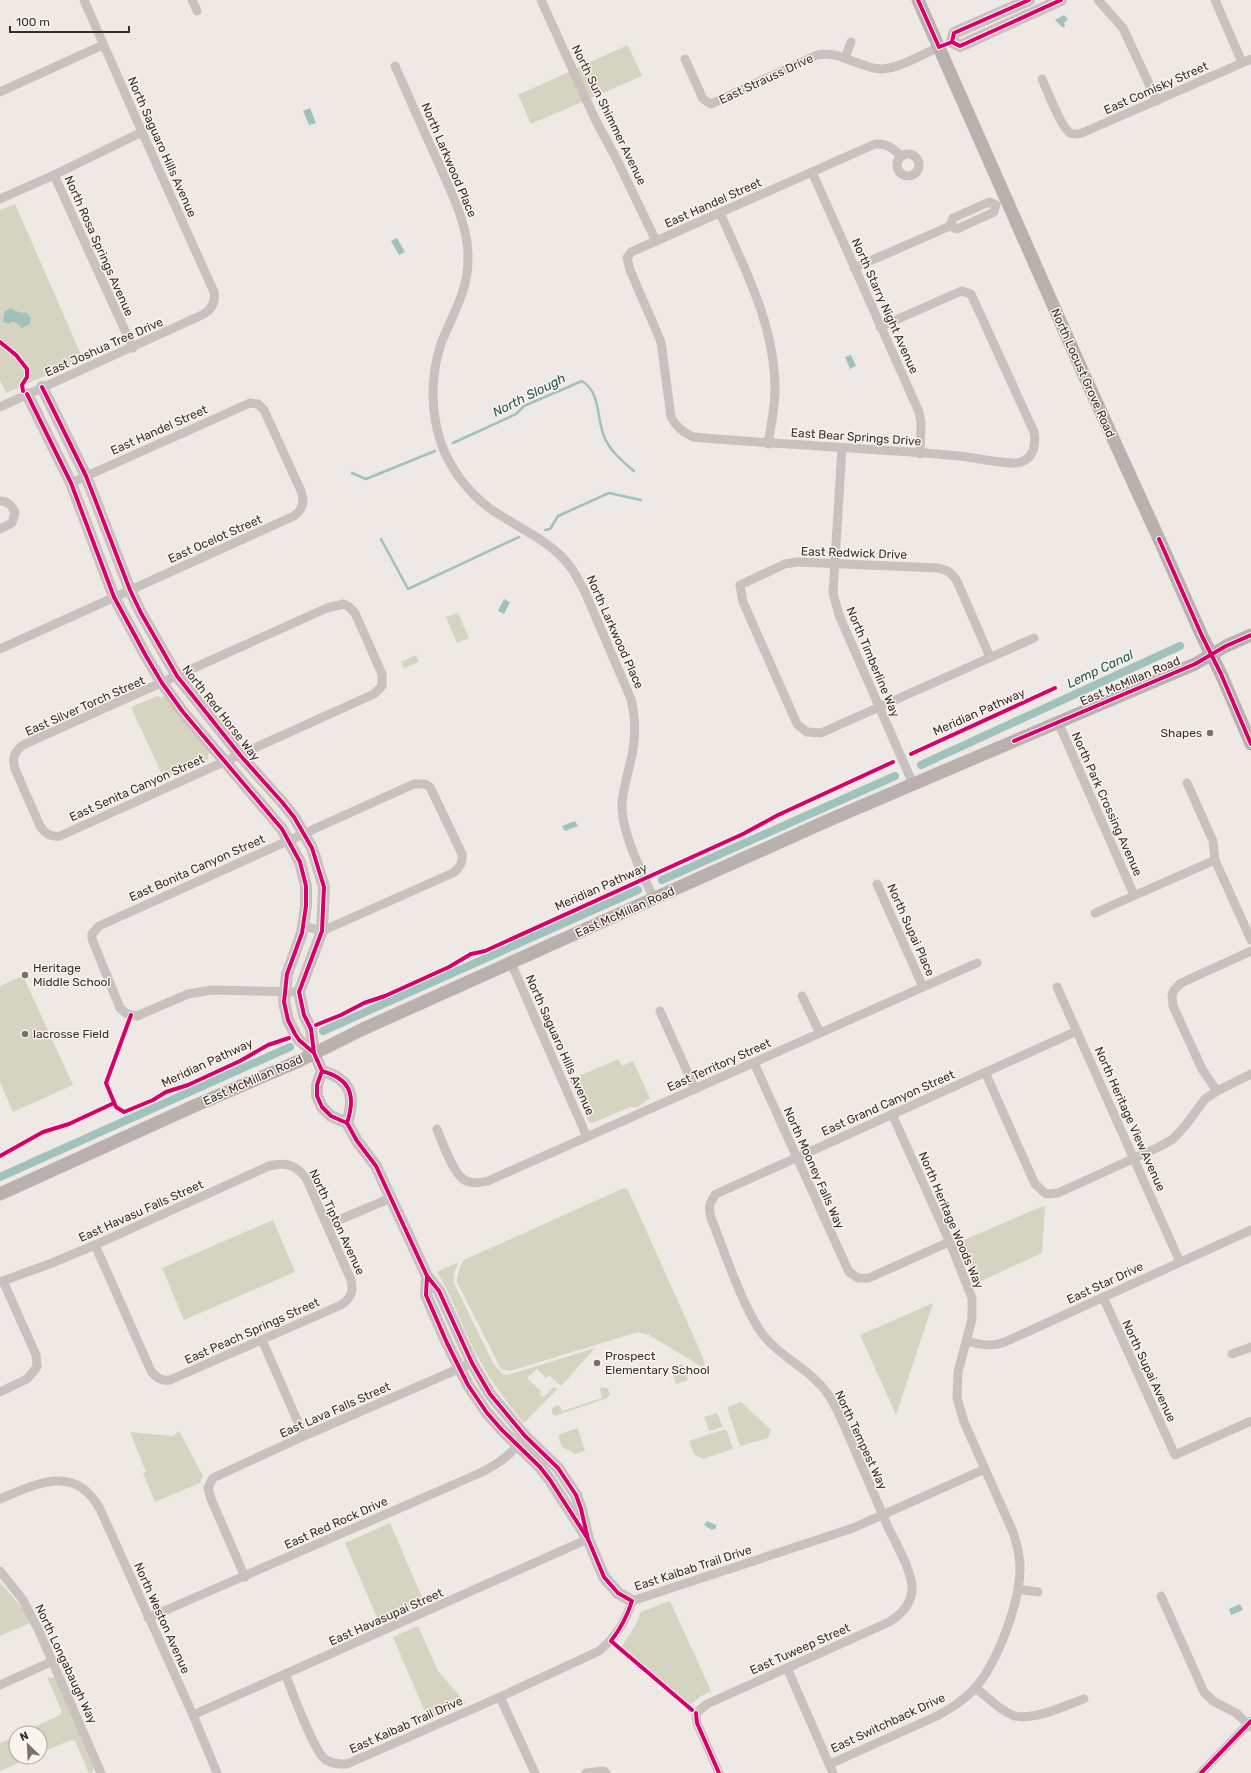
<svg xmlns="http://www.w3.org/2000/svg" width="1251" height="1773" font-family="Rubik,sans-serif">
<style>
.green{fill:#d4d4c0}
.water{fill:#a1c1bc}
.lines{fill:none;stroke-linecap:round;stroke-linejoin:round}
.stream{stroke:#a1c1bc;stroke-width:2.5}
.canal{stroke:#a1c1bc;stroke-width:8}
.minor{stroke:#c9c1be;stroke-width:9}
.tertiary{stroke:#c9c1be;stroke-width:12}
.secondary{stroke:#b9b1ae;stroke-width:13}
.cycleway-casing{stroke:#fbf3ee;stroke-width:6}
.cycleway{stroke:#d6006c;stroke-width:4}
.poi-dot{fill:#796f6c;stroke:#fbf3ee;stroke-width:1.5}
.labels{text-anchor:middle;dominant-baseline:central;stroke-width:3;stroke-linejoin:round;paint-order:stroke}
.street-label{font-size:12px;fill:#3a2e2b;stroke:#fbf3ee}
.poi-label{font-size:12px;fill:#3a2e2b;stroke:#fbf3ee;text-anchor:start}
.water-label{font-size:13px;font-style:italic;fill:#215c56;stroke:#fbf3ee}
</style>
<rect width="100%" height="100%" fill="#efe9e5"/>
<g class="green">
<path d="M628,45L642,76L531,124L518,95Z"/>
<path d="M15,204L83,359L6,393L0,380V210Z"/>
<path d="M458,613L469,638L457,643L446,617Z"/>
<path d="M416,655L419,662L404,668L401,662Z"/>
<path d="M166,695L212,751L208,754V759L164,779L131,707L157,696L161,698Z"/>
<path d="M23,976L73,1085L13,1112L0,1082V986Z"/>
<path d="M618,1059L622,1066L633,1061L650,1098L638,1107H630L593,1123L589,1122L570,1080Z"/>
<path d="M624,1188L628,1190L702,1355L705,1364L702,1367L649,1335L638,1332L510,1371L501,1369L457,1282C457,1274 460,1266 464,1260Z"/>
<path d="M1043,1206L1045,1207L1042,1253L977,1283L959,1242Z"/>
<path d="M273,1220L295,1272L184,1320L162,1268Z"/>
<path d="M459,1262L454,1273V1283L493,1363L502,1374L507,1375L518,1372L595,1348L561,1386L549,1375L546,1378L537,1369L527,1378L542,1392L539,1394L543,1397L554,1387L557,1389L525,1422L522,1421C507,1402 492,1383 480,1361C463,1332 455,1300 437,1272Z"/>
<path d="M933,1303L896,1415L860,1335Z"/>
<path d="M682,1364L688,1380L676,1384L671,1368Z"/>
<path d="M603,1387L608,1389L610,1395L607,1398L555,1416L552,1413V1408L557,1405L560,1406L562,1411L602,1398L600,1388Z"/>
<path d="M741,1402L771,1430L768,1438L740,1446L727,1407Z"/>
<path d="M717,1413L723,1427L709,1431L704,1417Z"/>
<path d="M578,1428L585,1451L575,1454L562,1447L558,1435Z"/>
<path d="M726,1429L733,1449L703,1459L694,1454L689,1441Z"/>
<path d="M179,1431L203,1476L200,1483L155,1502L143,1473L146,1472L130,1432L173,1436Z"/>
<path d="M390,1523L424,1602L379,1622L345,1543Z"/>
<path d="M0,1582L23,1609L30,1623L0,1636Z"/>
<path d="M670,1601L711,1691L700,1697L689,1706L622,1646L635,1626L641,1612Z"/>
<path d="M418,1626L438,1671L466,1703L428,1719L393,1637Z"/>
<path d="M47,1677L55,1678L94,1768L92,1773H89L75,1741L71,1740L40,1753V1733H22L60,1715L62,1712Z"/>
<path d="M16,1736V1757H31L0,1771V1743Z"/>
</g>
<g class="water">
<path d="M1064,15L1068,19L1064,23L1065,26L1063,28L1055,20Z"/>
<path d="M310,108L316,123L309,125L303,111Z"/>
<path d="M397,238L405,252L399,255L391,241Z"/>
<path d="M10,308L18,312L27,313L31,318L30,324L22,328L15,322H11L9,324L3,322L4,312Z"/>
<path d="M851,355L856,366L850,369L845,357Z"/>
<path d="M504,599L510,602L504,614L498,611Z"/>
<path d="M575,821L578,826L565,831L562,826Z"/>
<path d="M707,1521L716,1525V1528L712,1530L704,1525Z"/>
<path d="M1240,1604L1243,1610L1231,1615L1229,1609Z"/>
</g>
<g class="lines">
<g class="stream">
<path d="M453,443L516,414L524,406L582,381C601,393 596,417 604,436C609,450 622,461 634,471"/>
<path d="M352,473L366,479L435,451"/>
<path d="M545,530L550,529L558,516L609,493L641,500"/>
<path d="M381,539L408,589L519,537"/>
</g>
<g class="canal">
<path d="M921,765L1180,646"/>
<path d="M662,880L895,776"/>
<path d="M323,1031L638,890"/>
<path d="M0,1177L290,1047"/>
</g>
<g class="minor">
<path d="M192,0L197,11"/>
<path d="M541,0L595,119L617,160L656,241"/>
<path d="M1098,0L1123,28L1157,101"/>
<path d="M1215,0L1242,62"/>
<path d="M845,58L851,42"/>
<path d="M685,59L703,99L711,104L817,55C840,50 858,68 881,69C897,69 924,54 939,47"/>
<path d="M395,66C410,99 424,132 439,164C452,195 469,226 468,260C468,290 453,314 442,341C430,375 430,412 442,446C451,469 468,492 488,507C512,525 540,535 562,557C572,567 579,580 585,592L631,699C635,716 636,732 633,750C630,768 623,786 622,804C621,832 642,873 654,899"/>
<path d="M1042,79C1047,90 1061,127 1070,133C1074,135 1078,134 1082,133L1251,59"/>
<path d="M0,92L103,45"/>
<circle cx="908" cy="165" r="11"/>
<path d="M812,172L919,412L921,423L920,454"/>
<path d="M54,175L133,348"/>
<path d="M0,199L54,175L142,132"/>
<path d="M989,202L996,205L994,212L957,229L950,226L953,218Z"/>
<path d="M720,213C745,269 775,326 775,389C775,407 771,426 768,444"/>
<path d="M854,268L950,226"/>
<path d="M880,327L959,292L962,291L971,294L1034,432C1036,444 1034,458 1021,462C1011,466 973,457 959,456C870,448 781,445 693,437C683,432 676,427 671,417L661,342L630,270L627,258L631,252L638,249L875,144C887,143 892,148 901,156"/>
<path d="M0,407L202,315C211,310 216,303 214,292L142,132L84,0"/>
<path d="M842,448L833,593L839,615L913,784"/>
<path d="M0,501C8,501 12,505 15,513L12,523L0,529"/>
<path d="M344,604L349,607L355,613L382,674V686L374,694L60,836C49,837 46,834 40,826L15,769C12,758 14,752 23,745L327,608Z"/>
<path d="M0,649L294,516C303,509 305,502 301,491L264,410L258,404L250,403L71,483"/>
<path d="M990,657L956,579L948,571L938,568L797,562L785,564L740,585L743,602L797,724L807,732L821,733L1034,638"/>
<path d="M1058,722L1134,895"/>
<path d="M1187,783L1213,841L1215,860L1251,940"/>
<path d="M877,884L923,987"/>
<path d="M1095,913L1215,860"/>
<path d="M511,963L587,1137"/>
<path d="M1057,987L1180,1262"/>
<path d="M299,992L212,990L188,994L137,1016L127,1014L120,1008L92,939V934L99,926L414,784H425L430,787L462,854C463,863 460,868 453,873L322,931L303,926"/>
<path d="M802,996L820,1033"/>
<path d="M660,1011L695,1089"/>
<path d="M754,1063L849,1272L858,1278H869L949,1242"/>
<path d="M985,1072L1035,1184L1046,1194L1058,1193L1159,1147L1173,1139L1185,1126L1205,1099L1217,1091L1251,1074"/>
<path d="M1217,1091L1202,1069L1173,1006L1172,995L1174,990L1181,983L1251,951"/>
<path d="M437,1129C442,1141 452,1171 463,1179C470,1184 480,1183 488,1181L977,963"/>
<path d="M327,1225L391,1198"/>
<path d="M0,1282L52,1263L95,1245L269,1166C286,1162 295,1164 306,1178L351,1280C354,1292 351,1298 341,1305L170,1380C160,1381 157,1378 151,1371L95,1245"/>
<path d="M1103,1297L1175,1455L1251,1421"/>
<path d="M262,1340L304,1436"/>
<path d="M967,1341C980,1345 991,1347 1005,1342L1251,1230"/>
<path d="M1232,1354L1251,1347"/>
<path d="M0,1392L27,1379L37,1367L36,1355L3,1281"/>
<path d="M0,1499C36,1484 75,1463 100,1509L193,1715L217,1773"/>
<path d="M0,1571L23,1600L39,1631L101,1773"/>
<path d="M245,1577L211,1499L208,1488L213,1478L304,1436L472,1363"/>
<path d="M1018,1589L1038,1592"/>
<path d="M1161,1596L1204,1692L1213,1701L1236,1713L1251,1727"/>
<path d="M148,1618L480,1473C497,1465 510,1456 521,1441"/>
<path d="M787,1668L833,1773"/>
<path d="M285,1674C292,1690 314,1753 326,1760C333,1764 339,1764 347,1764L500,1697L599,1651C616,1637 626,1622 632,1601L853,1528L985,1469"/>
<path d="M0,1685L53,1661"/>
<path d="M975,1688C987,1696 997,1708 1010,1714C1029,1724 1065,1705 1084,1699"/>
<path d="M500,1697L535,1773"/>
<path d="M193,1715L588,1539"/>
<path d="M830,1764L937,1716C951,1708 965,1700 976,1687C998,1661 1020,1602 1020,1568C1020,1556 1017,1544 1013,1532L964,1422L957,1398L958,1372L972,1319V1298L951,1245L892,1114"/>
<path d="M586,1773L604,1771L606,1773"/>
<path d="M719,1773L697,1723L696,1713L707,1704L889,1622C902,1614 913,1603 912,1586C910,1567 895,1542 887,1525C875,1496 862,1467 850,1439C843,1424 837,1406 827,1393C809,1367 777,1357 759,1329C738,1295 726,1255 711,1218C708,1207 709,1203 716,1194L1077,1031"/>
<path d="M1201,1773L1251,1721"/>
</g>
<g class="tertiary">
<path d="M952,42L960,46L1061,0"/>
<path d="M952,42L954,33L1029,0"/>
<path d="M42,387L86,476L130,590L141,613L177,676L240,755L282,802L294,817L312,848L324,887L322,931L299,992L304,1015L311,1029L314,1053L322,1071L317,1085V1096L322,1107L331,1116L347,1123L357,1141L376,1166L427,1276L439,1291L472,1363L490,1394L525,1436L558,1468L576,1495L581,1509L588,1539"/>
<path d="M27,394L71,483L114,597L146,656L162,683L183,712L282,829L300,862L306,886V906L302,933L287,974L284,1002L288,1020L295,1034L299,1040L314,1053"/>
<path d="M322,1071C351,1079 356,1096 347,1123"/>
<path d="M427,1276L426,1295L447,1343L468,1385L487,1413L502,1430L540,1467L550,1480L588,1539L604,1577L618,1593L632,1601"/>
</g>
<g class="secondary">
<path d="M918,0L1084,375L1159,539L1202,636L1221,674L1251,744"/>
<path d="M0,1194L194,1106L299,1061L363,1029L829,820L1195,664L1226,646L1251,635"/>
</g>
<g class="cycleway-casing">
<g id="cycleway">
<path d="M918,0L939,47L952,42"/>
<path d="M952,42L960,46L1061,0"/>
<path d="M952,42L954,33L1029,0"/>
<path d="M0,342L16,355L27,369V377L22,385L23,391"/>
<path d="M42,387L86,476L130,590L141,613L177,676L240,755L282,802L294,817L312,848L324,887L322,931L299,992L304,1015L311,1029L314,1053L322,1071L317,1085V1096L322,1107L331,1116L347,1123L357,1141L376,1166L427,1276L439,1291L472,1363L490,1394L525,1436L558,1468L576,1495L581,1509L588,1539"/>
<path d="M27,394L71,483L114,597L146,656L162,683L183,712L282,829L300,862L306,886V906L302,933L287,974L284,1002L288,1020L295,1034L299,1040L314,1053"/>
<path d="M1159,539L1202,636L1221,674L1251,744"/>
<path d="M1014,741L1195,664L1226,646L1251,635"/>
<path d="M911,754L1055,688"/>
<path d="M131,1015L106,1083L116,1107L124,1112L153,1100L166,1092L188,1085L240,1061L268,1045L289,1038"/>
<path d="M316,1025L341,1015L364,1003L385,996L449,967L471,954L485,951L743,834L778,815L893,762"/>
<path d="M322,1071C351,1079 356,1096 347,1123"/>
<path d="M0,1156L43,1132L69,1124L114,1103"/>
<path d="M427,1276L426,1295L447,1343L468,1385L487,1413L502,1430L540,1467L550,1480L588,1539L604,1577L618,1593L632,1601C627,1617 621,1628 611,1641L692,1710"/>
<path d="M696,1713L697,1723L719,1773"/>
<path d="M1201,1773L1251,1721"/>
</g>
</g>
<use href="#cycleway" class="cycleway"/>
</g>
<g class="poi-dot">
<circle cx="1210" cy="733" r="4"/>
<circle cx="25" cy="975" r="4"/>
<circle cx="25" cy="1034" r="4"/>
<circle cx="597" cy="1363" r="4"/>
</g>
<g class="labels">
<g class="street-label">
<text transform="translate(766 79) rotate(-25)">East Strauss Drive</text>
<text transform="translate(1156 88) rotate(-24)">East Comisky Street</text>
<text transform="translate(609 115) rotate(64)">North Sun Shimmer Avenue</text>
<text transform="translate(162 147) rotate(66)">North Saguaro Hills Avenue</text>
<text transform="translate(449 160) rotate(67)">North Larkwood Place</text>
<text transform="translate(713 203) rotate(-24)">East Handel Street</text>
<text transform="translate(99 246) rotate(66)">North Rosa Springs Avenue</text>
<text transform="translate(885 306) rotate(66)">North Starry Night Avenue</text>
<text transform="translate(104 347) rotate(-24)">East Joshua Tree Drive</text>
<text transform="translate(1083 373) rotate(66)">North Locust Grove Road</text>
<text transform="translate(159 430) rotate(-24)">East Handel Street</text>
<text transform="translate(856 437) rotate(4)">East Bear Springs Drive</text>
<text transform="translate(215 539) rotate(-24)">East Ocelot Street</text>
<text transform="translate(854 553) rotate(2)">East Redwick Drive</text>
<text transform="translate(615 632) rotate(66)">North Larkwood Place</text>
<text transform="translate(873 662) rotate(67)">North Timberline Way</text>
<text transform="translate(1130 681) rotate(-23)">East McMillan Road</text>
<text transform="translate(85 706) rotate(-24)">East Silver Torch Street</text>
<text transform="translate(979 712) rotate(-24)">Meridian Pathway</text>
<text transform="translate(221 713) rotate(52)">North Red Horse Way</text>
<text transform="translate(137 788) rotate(-24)">East Senita Canyon Street</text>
<text transform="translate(1107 804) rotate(66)">North Park Crossing Avenue</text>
<text transform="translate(197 868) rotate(-24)">East Bonita Canyon Street</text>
<text transform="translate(601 887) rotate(-24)">Meridian Pathway</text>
<text transform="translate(625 912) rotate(-24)">East McMillan Road</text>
<text transform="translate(911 930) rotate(66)">North Supai Place</text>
<text transform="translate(560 1045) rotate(66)">North Saguaro Hills Avenue</text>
<text transform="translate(207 1063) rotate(-25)">Meridian Pathway</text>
<text transform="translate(719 1065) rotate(-24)">East Territory Street</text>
<text transform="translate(253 1080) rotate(-24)">East McMillan Road</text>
<text transform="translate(888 1103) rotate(-24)">East Grand Canyon Street</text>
<text transform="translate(1130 1119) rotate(66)">North Heritage View Avenue</text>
<text transform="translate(814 1168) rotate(66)">North Mooney Falls Way</text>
<text transform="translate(141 1211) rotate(-24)">East Havasu Falls Street</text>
<text transform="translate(951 1220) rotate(67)">North Heritage Woods Way</text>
<text transform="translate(337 1222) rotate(65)">North Tipton Avenue</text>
<text transform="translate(1105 1283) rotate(-25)">East Star Drive</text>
<text transform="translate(252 1331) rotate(-24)">East Peach Springs Street</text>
<text transform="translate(1149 1371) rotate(65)">North Supai Avenue</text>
<text transform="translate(335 1410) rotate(-24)">East Lava Falls Street</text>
<text transform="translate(861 1440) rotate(65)">North Tempest Way</text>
<text transform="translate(336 1523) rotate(-24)">East Red Rock Drive</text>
<text transform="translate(693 1568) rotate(-18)">East Kaibab Trail Drive</text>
<text transform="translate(386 1617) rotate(-24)">East Havasupai Street</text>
<text transform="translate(162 1618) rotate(66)">North Weston Avenue</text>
<text transform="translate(800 1649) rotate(-24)">East Tuweep Street</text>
<text transform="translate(66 1664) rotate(65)">North Longabaugh Way</text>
<text transform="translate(888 1723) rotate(-25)">East Switchback Drive</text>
<text transform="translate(406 1725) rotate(-24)">East Kaibab Trail Drive</text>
</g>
<g class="poi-label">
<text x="1202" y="733" text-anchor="end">Shapes</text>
<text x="33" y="968">Heritage<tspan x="33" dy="14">Middle School</tspan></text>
<text x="33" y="1034">lacrosse Field</text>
<text x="605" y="1356">Prospect<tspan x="605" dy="14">Elementary School</tspan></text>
</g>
<g class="water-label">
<text transform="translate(529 395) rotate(-27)">North Slough</text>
<text transform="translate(1100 669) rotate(-25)">Lemp Canal</text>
</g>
</g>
<g transform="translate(28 1745) rotate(336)"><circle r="19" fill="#fbf3ee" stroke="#aea4a0"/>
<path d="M0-3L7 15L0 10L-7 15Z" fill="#796f6c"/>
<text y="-6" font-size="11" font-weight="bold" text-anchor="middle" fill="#3a2e2b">N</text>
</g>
<path d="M10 26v6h119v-6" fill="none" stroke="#3a2e2b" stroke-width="2"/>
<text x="16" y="26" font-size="12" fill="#3a2e2b" stroke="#fbf3ee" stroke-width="3" paint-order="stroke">100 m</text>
</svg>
